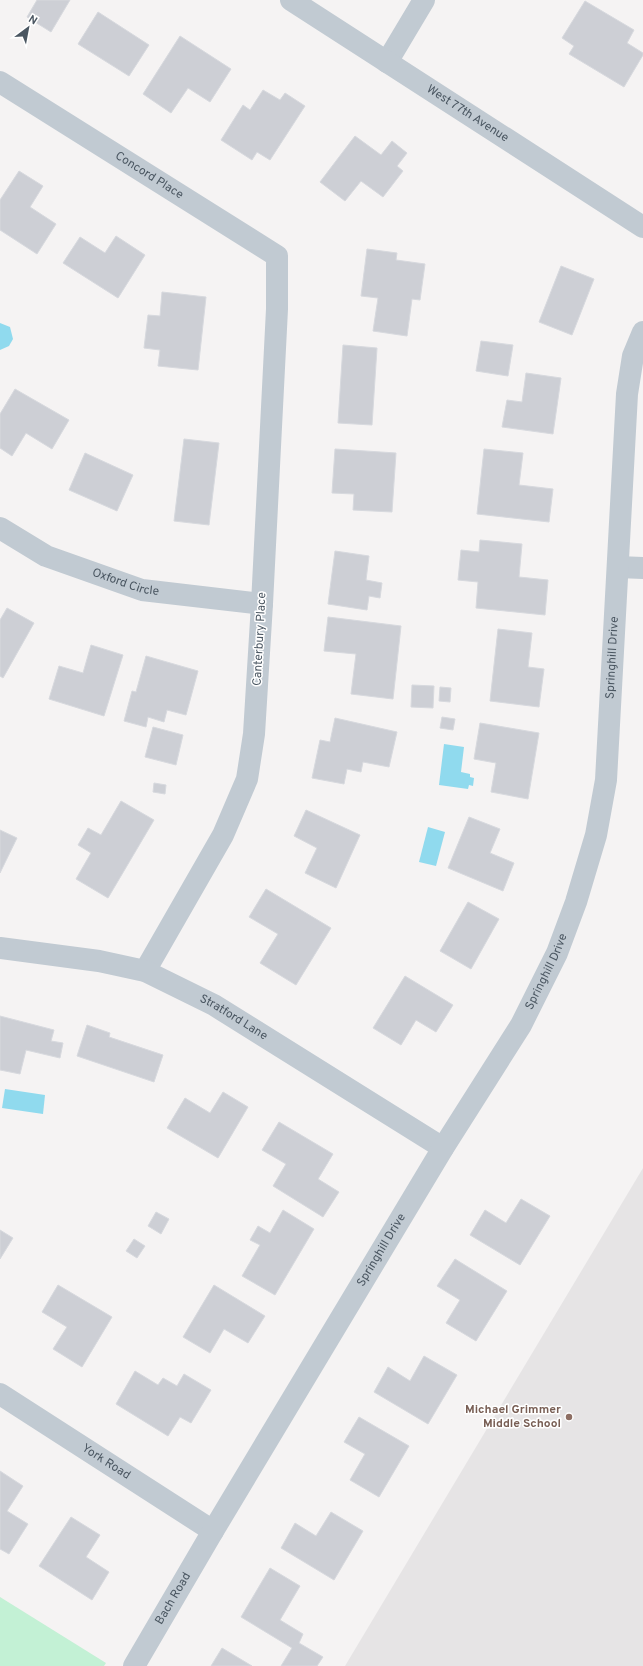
<svg xmlns="http://www.w3.org/2000/svg" width="643" height="1666" font-family="Overpass,sans-serif">
<style>
.education{fill:#e6e4e5}
.green{fill:#c3f1d5}
.water{fill:#90daee}
.building{fill:#cdcfd5;stroke:#d7d9de}
.lines{fill:none;stroke-linecap:round;stroke-linejoin:round}
.minor{stroke:#c1cad2;stroke-width:22}
.tertiary{stroke:#c1cad2;stroke-width:22}
.education-dot{fill:#8d6e63;stroke:#fff;stroke-width:1.5}
.labels{text-anchor:middle;dominant-baseline:central;stroke-width:3;stroke-linejoin:round;paint-order:stroke}
.street-label{font-size:12px;fill:#4a5661;stroke:#fff}
.education-label{font-size:12px;font-weight:bold;fill:#785e54;stroke:#fff;text-anchor:end}
</style>
<rect width="100%" height="100%" fill="#f5f3f3"/>
<path class="education" d="M643,1168V1666H345Z"/>
<path class="green" d="M0,1597L106,1663L104,1666H0Z"/>
<g class="water">
<path d="M0,323L10,327L13,339L9,346L0,350Z"/>
<path d="M444,744L464,747L461,772L470,774V777L474,778L473,786L469,785L468,789L439,785Z"/>
<path d="M428,827L445,832L436,866L419,862Z"/>
<path d="M5,1089L45,1095L43,1114L2,1108Z"/>
</g>
<g class="building">
<path d="M37,0H70L51,32L27,17Z"/>
<path d="M585,1L634,30L627,43L643,53V55L624,87L569,54L574,46L562,38Z"/>
<path d="M98,12L149,45L129,76L78,44Z"/>
<path d="M180,36L231,69L210,102L188,88L171,113L143,94Z"/>
<path d="M263,90L280,100L285,93L305,106L270,160L257,152L252,160L221,140L243,105L250,110Z"/>
<path d="M355,136L381,155L392,141L407,153L397,166L403,171L383,197L361,181L345,201L320,182Z"/>
<path d="M19,171L43,186L30,207L56,224L37,254L0,230V200Z"/>
<path d="M116,236L145,255L118,298L63,263L80,237L105,253Z"/>
<path d="M367,249L397,253L396,260L425,264L420,300L412,299L407,336L373,331L378,298L361,296Z"/>
<path d="M561,266L594,279L572,335L539,322Z"/>
<path d="M162,292L206,297L198,370L158,366L160,350L144,348L148,315L160,316Z"/>
<path d="M481,341L513,345L508,376L476,371Z"/>
<path d="M343,345L377,348L372,425L338,423Z"/>
<path d="M526,373L561,378L553,434L502,427L507,400L522,402Z"/>
<path d="M15,389L69,420L52,449L26,433L12,456L0,448V414Z"/>
<path d="M184,439L219,443L209,525L174,521Z"/>
<path d="M335,449L396,453L392,512L353,510L354,494L332,493Z"/>
<path d="M484,449L523,453L519,485L553,489L549,522L477,514Z"/>
<path d="M85,453L133,475L117,511L69,490Z"/>
<path d="M480,540L522,544L519,577L548,580L545,615L476,608L478,582L458,580L461,550L479,552Z"/>
<path d="M335,551L369,556L366,580L382,583L380,598L369,596L367,610L328,604Z"/>
<path d="M7,608L34,623L3,678L0,676V620Z"/>
<path d="M328,617L401,626L393,699L351,694L356,654L324,651Z"/>
<path d="M498,629L532,633L528,667L544,669L539,707L490,701Z"/>
<path d="M91,645L123,655L104,716L49,699L59,666L83,673Z"/>
<path d="M146,656L198,671L186,715L167,710L164,722L148,717L146,727L124,721L132,691L136,692Z"/>
<path d="M412,685L434,686L433,708L411,707Z"/>
<path d="M440,687L451,688L450,702L439,701Z"/>
<path d="M442,717L455,719L453,730L440,728Z"/>
<path d="M335,718L397,732L389,767L363,762L361,772L347,769L344,784L312,778L320,740L330,742Z"/>
<path d="M480,723L539,733L528,799L491,792L496,763L474,759Z"/>
<path d="M153,727L183,735L176,765L145,757Z"/>
<path d="M154,783L166,785L165,794L153,792Z"/>
<path d="M121,801L154,820L108,898L76,879L91,853L78,845L88,828L101,835Z"/>
<path d="M306,810L360,835L336,888L305,873L317,848L294,836Z"/>
<path d="M469,817L500,829L490,853L514,863L503,891L448,868Z"/>
<path d="M0,830L17,838L0,873Z"/>
<path d="M266,889L331,928L296,985L260,963L278,934L249,917Z"/>
<path d="M468,902L499,919L471,969L440,951Z"/>
<path d="M405,976L453,1005L436,1032L416,1020L401,1045L373,1028Z"/>
<path d="M0,1016L54,1030L51,1041L63,1043L60,1058L26,1050L20,1074L0,1070Z"/>
<path d="M87,1025L110,1033L109,1037L163,1055L154,1082L77,1056Z"/>
<path d="M223,1092L248,1107L218,1158L167,1128L185,1098L210,1113Z"/>
<path d="M279,1122L333,1154L318,1179L339,1192L323,1217L273,1186L286,1164L262,1150Z"/>
<path d="M521,1199L550,1216L520,1265L470,1235L485,1210L506,1223Z"/>
<path d="M283,1210L314,1229L275,1295L242,1276L260,1245L250,1240L258,1226L270,1233Z"/>
<path d="M156,1212L169,1219L161,1234L148,1226Z"/>
<path d="M0,1230L13,1238L0,1259Z"/>
<path d="M134,1239L145,1246L137,1258L126,1251Z"/>
<path d="M455,1259L507,1291L476,1341L446,1323L460,1300L437,1286Z"/>
<path d="M58,1285L112,1317L82,1367L53,1349L67,1327L42,1312Z"/>
<path d="M214,1285L265,1316L248,1343L224,1329L210,1353L183,1337Z"/>
<path d="M424,1356L457,1375L428,1424L374,1392L388,1367L410,1381Z"/>
<path d="M135,1371L158,1385L163,1378L177,1386L184,1374L211,1390L191,1423L180,1417L168,1436L116,1404Z"/>
<path d="M359,1417L409,1446L379,1497L350,1480L365,1454L344,1442Z"/>
<path d="M0,1471L23,1486L7,1511L28,1524L9,1554L0,1549Z"/>
<path d="M331,1512L363,1531L334,1580L281,1548L295,1523L316,1536Z"/>
<path d="M71,1517L100,1535L86,1557L109,1572L92,1600L39,1566Z"/>
<path d="M270,1568L300,1586L280,1620L303,1634L299,1643L323,1657L317,1666H281L292,1648L241,1617Z"/>
<path d="M222,1648L252,1666H211Z"/>
</g>
<g class="lines">
<g class="minor">
<path d="M387,62L424,0"/>
<path id="s1" d="M0,82L277,256V309L262,604L254,734L247,779L223,835L145,971"/>
<path id="s2" d="M0,528L46,556L142,590L262,604"/>
<path d="M618,567L643,568"/>
<path id="s3" d="M0,948L99,961L145,971L214,1005L443,1148"/>
<path id="s4" d="M0,1394L213,1531"/>
<path id="s5" d="M134,1666L213,1531L443,1148L521,1025L557,953L576,902L596,835L606,780L627,394L633,356L643,332"/>
</g>
<path class="tertiary" id="s6" d="M291,0L643,227"/>
</g>
<circle class="education-dot" cx="569" cy="1417" r="4"/>
<g class="labels">
<g class="street-label">
<text stroke="none"><textPath href="#s6" startOffset="210">West 77th Avenue</textPath></text>
<text stroke="none"><textPath href="#s1" startOffset="176">Concord Place</textPath></text>
<text stroke="none"><textPath href="#s2" startOffset="138">Oxford Circle</textPath></text>
<text transform="translate(260 639) rotate(-87)">Canterbury Place</text>
<text stroke="none"><textPath href="#s5" startOffset="1132">Springhill Drive</textPath></text>
<text stroke="none"><textPath href="#s5" startOffset="808">Springhill Drive</textPath></text>
<text stroke="none"><textPath href="#s3" startOffset="247">Stratford Lane</textPath></text>
<text stroke="none"><textPath href="#s5" startOffset="484">Springhill Drive</textPath></text>
<text stroke="none"><textPath href="#s4" startOffset="126">York Road</textPath></text>
<text stroke="none"><textPath href="#s5" startOffset="78">Bach Road</textPath></text>
</g>
<g class="education-label">
<text x="561" y="1410">Michael Grimmer<tspan x="561" dy="14">Middle School</tspan></text>
</g>
</g>
<g transform="translate(28 28) rotate(32)" stroke="#ffffff" stroke-width="3" paint-order="stroke">
<path d="M0-3L7 15L0 10L-7 15Z" fill="#4a5661"/>
<text y="-6" font-size="11" font-weight="bold" text-anchor="middle" fill="#4a5661">N</text>
</g>
</svg>
